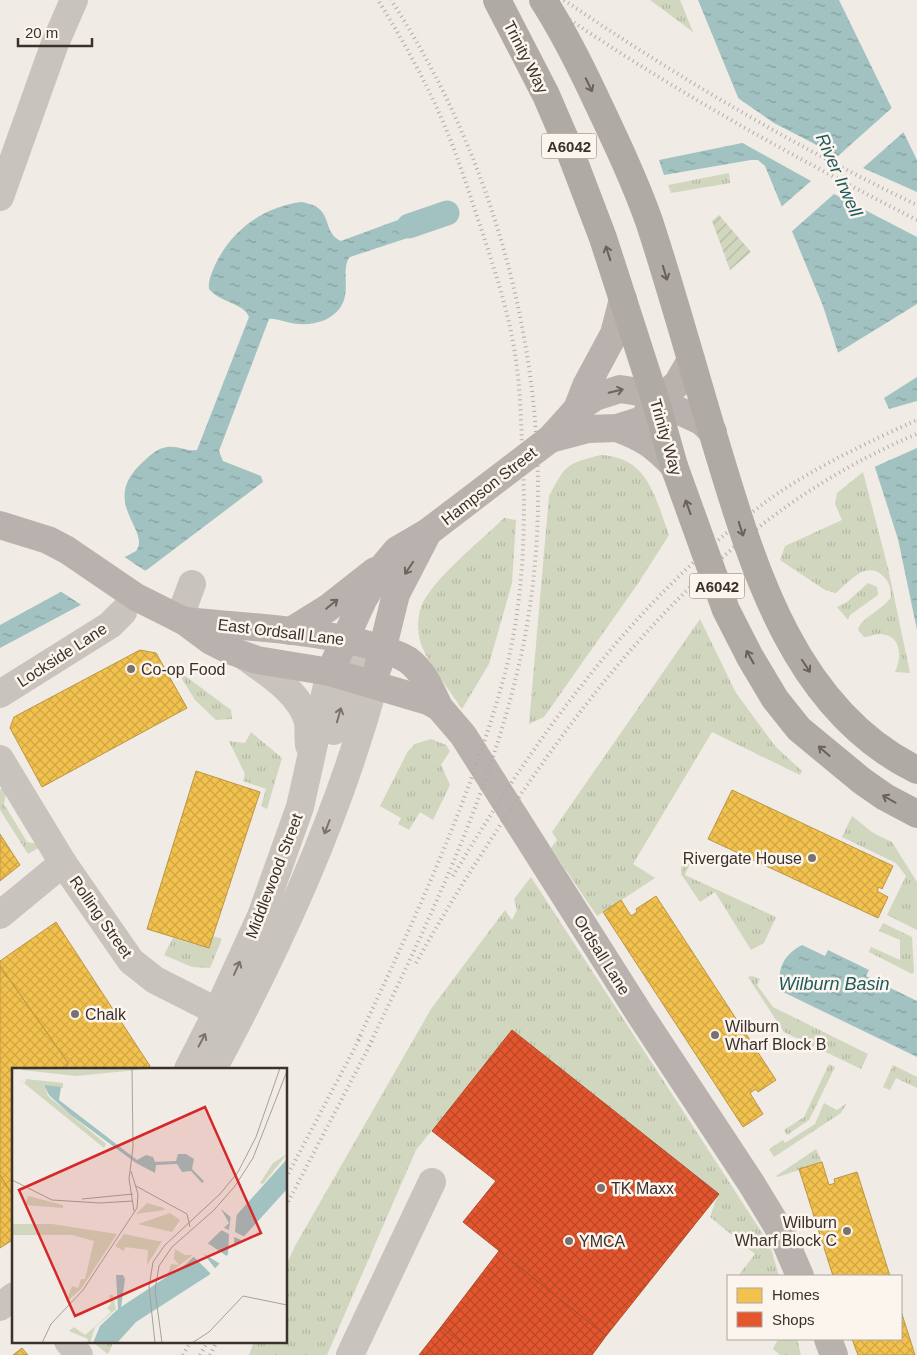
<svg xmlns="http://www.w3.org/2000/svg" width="917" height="1355" font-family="Arial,sans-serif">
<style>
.grass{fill:url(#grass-tufts)}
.garden{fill:url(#garden-furrows)}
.water{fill:url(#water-ripples)}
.pier{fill:#f0ebe5}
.homes{fill:url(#homes-cross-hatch);stroke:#bb9644}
.shops{fill:url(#shops-cross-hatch);stroke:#b14b2d}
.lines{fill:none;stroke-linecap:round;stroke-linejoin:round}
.canal{stroke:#a1c2c1;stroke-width:25}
.minor{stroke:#c9c3be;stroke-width:28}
.major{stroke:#b8b1ad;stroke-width:28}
.highway{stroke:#afaaa4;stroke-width:28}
.rail{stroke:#b1aca8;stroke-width:4;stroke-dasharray:1 4;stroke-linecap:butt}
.oneway{stroke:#69615b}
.oneway2{stroke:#6d645f}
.oneway3{stroke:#7b726d}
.poi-dot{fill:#7a716c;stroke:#fbf5ee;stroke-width:2}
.labels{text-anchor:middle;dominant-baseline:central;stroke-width:5;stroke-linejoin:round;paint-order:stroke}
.shield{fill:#fbf5ee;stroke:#756b66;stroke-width:1}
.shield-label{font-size:15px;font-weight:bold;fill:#3b302b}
.street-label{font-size:16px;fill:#3b302b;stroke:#fbf5ee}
.poi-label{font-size:16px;fill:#3b302b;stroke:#fbf5ee;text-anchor:start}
.water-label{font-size:18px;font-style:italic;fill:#1f5a5e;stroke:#fbf5ee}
.inset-road{fill:none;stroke:#a8a09b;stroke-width:1}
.view{fill:#d62828;fill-opacity:0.15;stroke:#d62828;stroke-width:2.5}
.inset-edge{fill:none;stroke:#3b302b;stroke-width:2.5}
</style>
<defs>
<pattern id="grass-tufts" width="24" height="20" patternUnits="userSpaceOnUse" patternTransform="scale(1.25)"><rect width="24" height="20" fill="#d1d6bf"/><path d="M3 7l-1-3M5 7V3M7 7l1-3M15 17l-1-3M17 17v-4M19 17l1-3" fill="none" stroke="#b4b8a4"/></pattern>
<pattern id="garden-furrows" width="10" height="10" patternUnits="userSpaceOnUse" patternTransform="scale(1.25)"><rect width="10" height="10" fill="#d1d6bf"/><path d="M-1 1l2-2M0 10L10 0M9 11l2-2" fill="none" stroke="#b4b8a4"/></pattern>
<pattern id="water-ripples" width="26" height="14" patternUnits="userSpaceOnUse" patternTransform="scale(1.25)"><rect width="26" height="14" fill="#a1c2c1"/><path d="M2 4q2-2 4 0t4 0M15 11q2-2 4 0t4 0" fill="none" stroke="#849e9d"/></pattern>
<pattern id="homes-cross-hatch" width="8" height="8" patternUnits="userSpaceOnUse" patternTransform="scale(1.25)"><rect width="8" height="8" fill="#f2c14e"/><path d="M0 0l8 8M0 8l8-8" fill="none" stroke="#d0a644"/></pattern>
<pattern id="shops-cross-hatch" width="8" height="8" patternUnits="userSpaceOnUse" patternTransform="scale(1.25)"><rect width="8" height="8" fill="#e4572e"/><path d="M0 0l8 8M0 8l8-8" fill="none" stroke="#ba4827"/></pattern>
</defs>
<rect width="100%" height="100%" fill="#f0ebe5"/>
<g class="grass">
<path d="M650,0H680L693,32Z"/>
<path d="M729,173L730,183L671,193L668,185Z"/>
<path d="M601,455C648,457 655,497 669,535L639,582L544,717L529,724L549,496C566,465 565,464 601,455Z"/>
<path d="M863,472L888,568L910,673L895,672C902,657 902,635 880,634C874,634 870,637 864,637L858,630C860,618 883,610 891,597C891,588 889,581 882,575C865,561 849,582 836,593L825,590L780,560L785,546L842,520L835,504L837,493Z"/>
<path d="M504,518L516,520L512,583L489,664L462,709C451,692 427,662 421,644C417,632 417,619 421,607C431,580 482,540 504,518Z"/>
<path d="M868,583L877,587L878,595L850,615L848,620L837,607L847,602Z"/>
<path d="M700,619L736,693L775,746L802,771L800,775L712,732L633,864L655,878L597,916L551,848L557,840L552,832Z"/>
<path d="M176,669L231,710L232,719L216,720L195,700Z"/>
<path d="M251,732L282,758L267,809L261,806L266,789L243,781L245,774L229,741L245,743Z"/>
<path d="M431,739L446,745L450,751L441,765L450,785L433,820L420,812L409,830L398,824L401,818L380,806L408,751L415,744Z"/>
<path d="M2,788L6,794L4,804L27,842L38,844L40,847L28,854L0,810V790Z"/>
<path d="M852,816L873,833L892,842L917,882V930L887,915L906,876L896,863L842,837Z"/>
<path d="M689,856L693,857L685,875L776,917L764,943L751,950L715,892L700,902L681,874L682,865Z"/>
<path d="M531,877L770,1245L779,1276H738L755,1254L710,1217L718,1194L512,1030L416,1150L327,1355H249L254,1341H286V1266L295,1246L431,1009L505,910L512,920L517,910L514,899Z"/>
<path d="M883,923L912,937L914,972L912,974L869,952L871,947L900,960V940L879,931Z"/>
<path d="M213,936L222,939L210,968L192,967L164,955L173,938L208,948Z"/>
<path d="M752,976L760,979L757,985L773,1007L868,1054L861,1069L784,1032L748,977Z"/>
<path d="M829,1064L835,1067L809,1120L787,1135L784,1130L804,1117Z"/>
<path d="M893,1065L917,1077V1088L896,1078L890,1090L883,1087Z"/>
<path d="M824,1103L837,1110L847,1103L841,1113L774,1157L769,1149L783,1140L785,1143L815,1124Z"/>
<path d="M816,1149L822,1162L778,1177L776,1176Z"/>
<path d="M778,1339H797L801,1355H780L773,1349Z"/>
<path d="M91,1341H114L108,1354Z"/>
</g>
<path class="garden" d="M719,215L751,252L730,270L712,221Z"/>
<g class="water">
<path d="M698,0H839L917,160V630L898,539L823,306L765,166L758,160H751L664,175L659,160L742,143L747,140L751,129Z"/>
<path d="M301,202C336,207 320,231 341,241L444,203L441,214L450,224L350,257C340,268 352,291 340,308C328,324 305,327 287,322C280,321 276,318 269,319L219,451L223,461L261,476L263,482L148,569L0,648V625L136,551C152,530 97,502 144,461C150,455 158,448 167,447C178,445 187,452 197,450L249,317C244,303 219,302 209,289C208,280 212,272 216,263C233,229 264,207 301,202Z"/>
<path d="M802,945L825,956L828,950L869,970L866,976L917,1001V1057L781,991C776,970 783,955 802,945Z"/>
</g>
<g class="pier">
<path d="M735,96L774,123L838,156L894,106L906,130L863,168L917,192V237L834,194L790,233L780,208L811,181L739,141L745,138L748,129Z"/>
<path d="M917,304V377L884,398L889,409L917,401V448L872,468L836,354Z"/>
<path d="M123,556L147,572L83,606L60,591Z"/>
</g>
<g class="homes">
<path d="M140,650L156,653L187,708L42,787L10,728L14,717Z"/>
<path d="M196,771L260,792L209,948L147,929Z"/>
<path d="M732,790L893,866L882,889L879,887L877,891L888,897L878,918L708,839Z"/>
<path d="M0,834L20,865L0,881Z"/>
<path d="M656,896L776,1080L758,1092L756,1089L750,1093L763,1114L743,1127L603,912L621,900L631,916L637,912L636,909Z"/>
<path d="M56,922L150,1066L148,1069H65L68,1063L0,966V961Z"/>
<path d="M0,966L68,1063L65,1069H14V1198L0,1175Z"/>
<path d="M822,1162L829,1185L835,1183L834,1179L857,1172L890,1276H833L799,1169Z"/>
<path d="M0,1175L14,1198V1239L0,1248Z"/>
<path d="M901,1311L915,1355H858L852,1339H901Z"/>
<path d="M22,1348L28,1355H13Z"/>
</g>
<g class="shops">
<path d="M512,1030L719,1194L606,1336L463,1222L496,1181L432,1131Z"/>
<path d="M499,1251L606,1336L592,1355H477L441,1327Z"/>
<path d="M441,1327L477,1355H419Z"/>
</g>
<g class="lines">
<path class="canal" d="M409,226L447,213"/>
<g class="minor">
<path d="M0,197L54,46L74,0"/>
<path d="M179,619L192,584"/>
<path d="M244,656C266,672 301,693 308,722C309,729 308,738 309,745"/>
<path d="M0,694L110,625L123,612"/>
<path d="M334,731C345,699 349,665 383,649"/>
<path d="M0,759L63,863"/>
<path d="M0,915L63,863L131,961L155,980L232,1019"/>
<path d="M188,1069L217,1012L261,916L300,807L330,672"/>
<path d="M213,1069C279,946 337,820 374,685"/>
<path d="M0,1307L14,1296"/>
<path d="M68,1341L79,1355"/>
<path d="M350,1355L432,1182"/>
</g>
<g class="major">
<path d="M577,409L586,386L614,334L623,299"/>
<path d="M617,428C644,438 654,445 674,466"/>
<path d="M550,439L588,429L617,428L642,420L656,402L677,384L691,360"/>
<path d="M0,525L48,540L67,550L136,597L184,621L211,641L229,650L257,660L330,672L428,701L439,707L463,735L639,1013L751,1183L782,1234L800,1276"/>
<path d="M184,621C246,627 309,629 369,645C381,649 398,653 408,660C424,672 431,690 439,707"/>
<path d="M291,631L328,608L375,571"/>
<path d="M378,667L396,594L428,532"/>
<path d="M330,672L363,600L381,569L397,550L428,532L550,439L577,409L595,397L620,389L639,392L701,421L713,432"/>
<path d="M828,1339L834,1355"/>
</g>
<g class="highway">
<path d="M497,0L546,95L568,146L603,238L656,402L674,466L726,610L750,657L775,699L799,729L862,781L885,797L917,814"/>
<path d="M543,0C563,31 579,63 595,97C614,137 634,179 649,221C672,291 691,361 712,431C750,556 789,707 917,770"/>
</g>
<g class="rail">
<path d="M541,0C660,83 787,154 917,220"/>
<path d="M564,0C677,77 794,146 917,205"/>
<path d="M453,876C537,735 634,600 767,501C811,469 868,442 917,420"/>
<path d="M416,963C446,909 479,857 513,806C617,651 741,507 917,434"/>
<path d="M358,1040C413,922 469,804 504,677C522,610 526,538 523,469C521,426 521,384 513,342C506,304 494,268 482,231C474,208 467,185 459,163C439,105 410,52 378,0"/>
<path d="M369,1046C427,924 487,801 518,669C571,446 516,191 391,0"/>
<path d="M286,1178L361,1036"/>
<path d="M286,1206L372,1041"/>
<path d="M183,1355L191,1341"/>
<path d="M200,1355L208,1341"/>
<path d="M210,1355L217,1341"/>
</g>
</g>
<defs><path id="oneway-shaft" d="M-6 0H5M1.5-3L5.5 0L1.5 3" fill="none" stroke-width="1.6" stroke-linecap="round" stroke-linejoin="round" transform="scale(1.25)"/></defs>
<g class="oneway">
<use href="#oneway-shaft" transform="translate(589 85) rotate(64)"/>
<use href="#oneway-shaft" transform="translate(608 253) rotate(-108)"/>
<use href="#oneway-shaft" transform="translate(665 273) rotate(73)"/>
<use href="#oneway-shaft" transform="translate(688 507) rotate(-110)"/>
<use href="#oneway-shaft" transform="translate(741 529) rotate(72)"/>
<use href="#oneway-shaft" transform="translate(750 657) rotate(-119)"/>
<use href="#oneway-shaft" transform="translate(806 666) rotate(56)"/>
<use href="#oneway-shaft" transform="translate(824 751) rotate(-139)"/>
<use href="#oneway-shaft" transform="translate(889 799) rotate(-150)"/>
</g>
<g class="oneway2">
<use href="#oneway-shaft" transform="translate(616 391) rotate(-13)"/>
<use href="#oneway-shaft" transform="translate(409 568) rotate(124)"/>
<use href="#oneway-shaft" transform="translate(332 604) rotate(-39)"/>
</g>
<g class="oneway3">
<use href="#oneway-shaft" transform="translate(339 715) rotate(-74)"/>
<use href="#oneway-shaft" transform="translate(327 827) rotate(111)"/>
<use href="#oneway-shaft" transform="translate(237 968) rotate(-66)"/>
<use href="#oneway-shaft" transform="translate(202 1040) rotate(-62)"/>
</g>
<g class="poi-dot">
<circle cx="131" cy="669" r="5"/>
<circle cx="812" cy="858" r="5"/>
<circle cx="75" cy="1014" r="5"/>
<circle cx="715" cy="1035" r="5"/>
<circle cx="601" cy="1188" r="5"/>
<circle cx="847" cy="1231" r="5"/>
<circle cx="569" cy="1241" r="5"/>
</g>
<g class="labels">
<g class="shield">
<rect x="541.5" y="133.5" width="55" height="25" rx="4"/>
<rect x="689.5" y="573.5" width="55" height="25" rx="4"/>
</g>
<g class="shield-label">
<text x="569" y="146">A6042</text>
<text x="717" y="586">A6042</text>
</g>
<g class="street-label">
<text transform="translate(526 57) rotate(63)">Trinity Way</text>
<text transform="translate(666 437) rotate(74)">Trinity Way</text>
<text transform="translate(489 486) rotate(-38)">Hampson Street</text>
<text transform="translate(281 632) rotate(7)">East Ordsall Lane</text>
<text transform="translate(62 655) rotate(-33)">Lockside Lane</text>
<text transform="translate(274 876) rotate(-69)">Middlewood Street</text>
<text transform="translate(101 917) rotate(55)">Rolling Street</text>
<text transform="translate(602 955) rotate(58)">Ordsall Lane</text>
</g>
<g class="poi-label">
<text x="141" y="669">Co-op Food</text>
<text x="802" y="858" text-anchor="end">Rivergate House</text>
<text x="85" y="1014">Chalk</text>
<text x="725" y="1026">Wilburn<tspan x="725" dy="18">Wharf Block B</tspan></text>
<text x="611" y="1188">TK Maxx</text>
<text x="837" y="1222" text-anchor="end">Wilburn<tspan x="837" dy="18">Wharf Block C</tspan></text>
<text x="579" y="1241">YMCA</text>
</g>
<g class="water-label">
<text transform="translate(839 175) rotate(66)">River Irwell</text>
<text x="834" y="984">Wilburn Basin</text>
</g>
</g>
<g transform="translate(12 1068)">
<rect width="275" height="275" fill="#f0ebe5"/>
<path d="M11,0H145L64,8L10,2ZM7,11L13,15L14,11L51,15V20L32,17L36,28L94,76L92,80ZM275,86L251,116L248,115L261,95ZM16,128L51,137V140L13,137ZM135,135L152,140L153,142L124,146ZM158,145L168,152L160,164L126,156ZM0,156H40L105,166L69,221L54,234L60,218L66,220L69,211H73L82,173L60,167H0ZM112,166L146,173H150L135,197L136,182L113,179L112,183L103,178ZM163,181L173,187H181L169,196L156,206L159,196L167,197L162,191ZM97,227H101L104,241L83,259L78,275H75L76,271L57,263L62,259L73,267L79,262L99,244L95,240L99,236Z" fill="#d1d6bf"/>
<path d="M32,17L49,19L47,32L125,92L134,87L141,89L143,94L164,93L166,86H174L182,91L180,101L192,113L190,115L179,103L170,104L165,96L144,97L143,105L124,95L59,47L37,27ZM275,91V121L197,207L124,254L105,275H81L88,258L106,241L104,207H111L113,211L109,239L174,196L217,155L209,141L221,151Z" fill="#a1c2c1"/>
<path d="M225,143L223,164L235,170L232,173L222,169L223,184L210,197L192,186L205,203L200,207L180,187L194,174L216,189L217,166L207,161L210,159L217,162L219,146Z" fill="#f0ebe5"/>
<path class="inset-road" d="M120,0L121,79L117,111L122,143M0,112L40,132L88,135L121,133M124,118L175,146L178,159M70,131L121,126M30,275L39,256L71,222L125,140L126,126L119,103M143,275L137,219L141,194L153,177L208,126L226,104L244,69L268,0M150,275L143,222L147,198L160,179L202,142L223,118L241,90L275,3M180,275L197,264L231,228L275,237"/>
<path class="view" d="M193,39L249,165L63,248L7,122Z"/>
<rect width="275" height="275" class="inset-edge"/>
</g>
<rect x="727" y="1275" width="175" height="65" fill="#fbf5ee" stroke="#aea6a0"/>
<rect x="737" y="1288" width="25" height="15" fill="#f2c14e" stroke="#aea6a0"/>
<text x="772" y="1300" font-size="15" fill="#3b302b">Homes</text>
<rect x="737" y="1312" width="25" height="15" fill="#e4572e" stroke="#aea6a0"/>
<text x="772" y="1325" font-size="15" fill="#3b302b">Shops</text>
<path d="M18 38v8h74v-8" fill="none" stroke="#3b302b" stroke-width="2.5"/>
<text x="25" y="38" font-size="15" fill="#3b302b" stroke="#fbf5ee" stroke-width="4" paint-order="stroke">20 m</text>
</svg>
